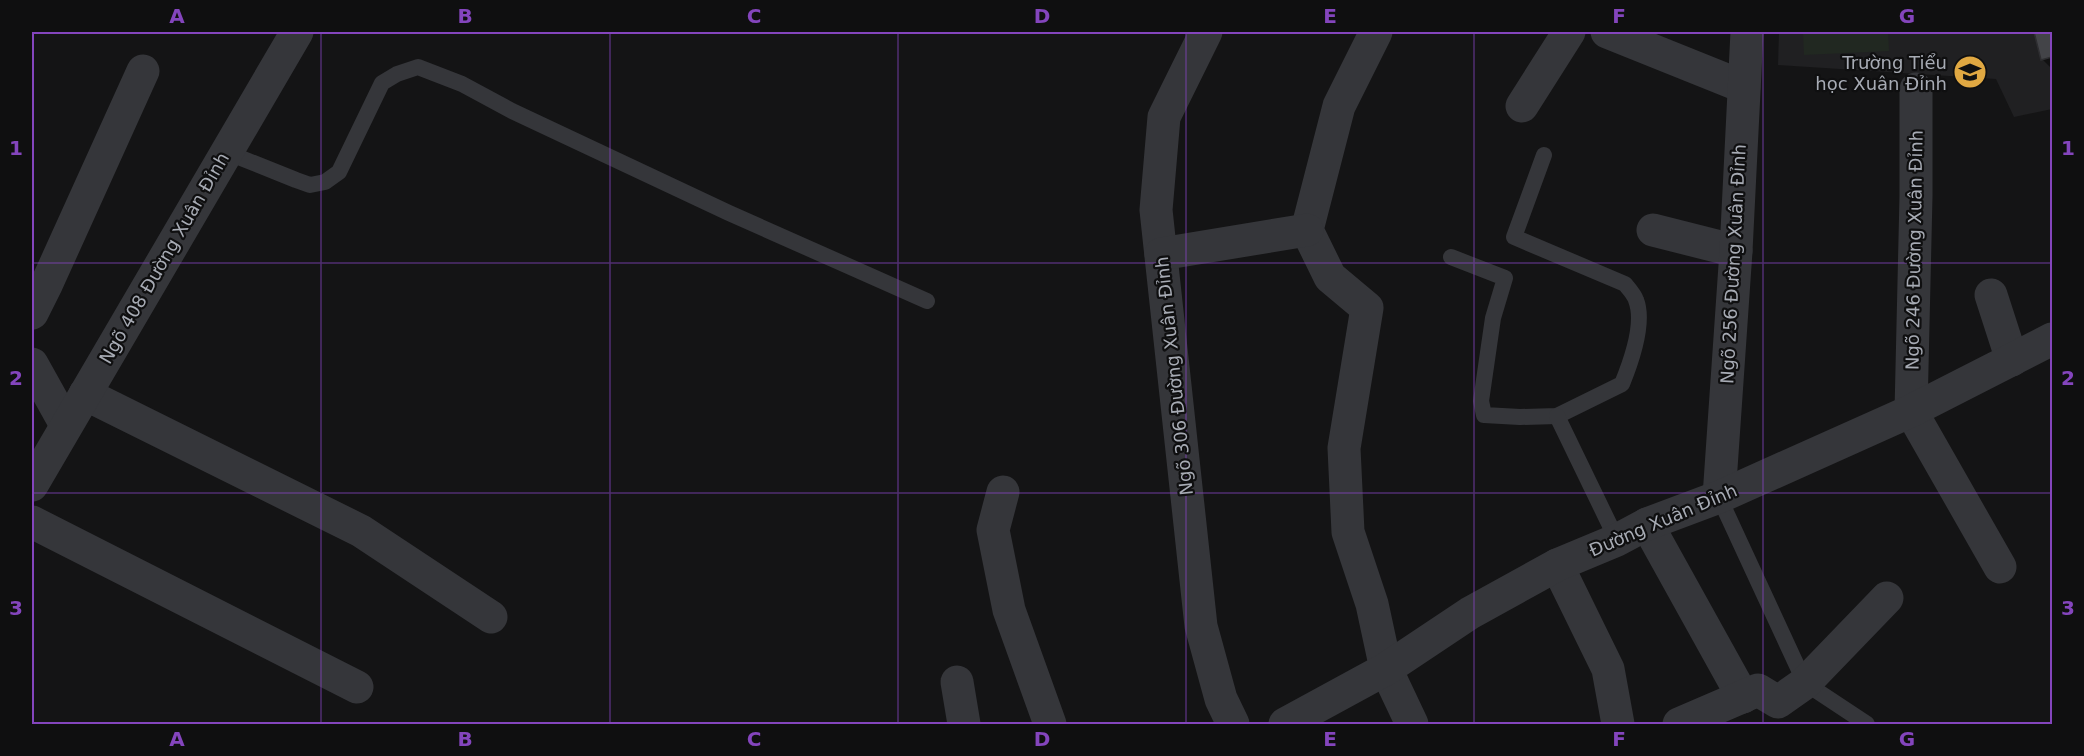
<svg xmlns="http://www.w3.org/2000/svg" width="2084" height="756" font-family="'DejaVu Sans',sans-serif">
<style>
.built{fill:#202022}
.pitch{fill:#212821}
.shadow{fill:#0007}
.building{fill:#434448;stroke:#2e2e31;stroke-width:1.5}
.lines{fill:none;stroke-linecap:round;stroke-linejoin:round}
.service{stroke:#35363a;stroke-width:16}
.minor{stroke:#35363a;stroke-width:33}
.tertiary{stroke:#35363a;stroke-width:33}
.grid{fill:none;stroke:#8445bd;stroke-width:1.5;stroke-opacity:0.55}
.labels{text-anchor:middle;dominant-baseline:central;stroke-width:4.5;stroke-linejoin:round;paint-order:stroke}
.poi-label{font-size:18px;fill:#a7abb4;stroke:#0f0f10;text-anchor:end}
.street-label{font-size:18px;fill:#a7abb4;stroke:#0f0f10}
.neatline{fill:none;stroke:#8445bd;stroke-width:2}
.grid-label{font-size:20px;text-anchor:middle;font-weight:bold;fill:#8445bd}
</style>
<rect width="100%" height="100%" fill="#141415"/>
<path class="built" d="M1779,32H2052V109L2014,117L1996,79L1778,65Z"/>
<path class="pitch" d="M1803,32H1888L1889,51L1804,55Z"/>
<path class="shadow" d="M2035,32H2052V69L2042,59Z"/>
<path class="building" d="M2034,32H2052V57L2041,60Z"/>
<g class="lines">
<g class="service">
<path d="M226,152L296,180L310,185L325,182L339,172L382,83L397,74L418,67L462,84L512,111L729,213L927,301"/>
<path d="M1451,257L1505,278L1493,318L1481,401L1484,415L1520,417L1557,416L1622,384C1631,362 1645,323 1636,300C1634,294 1629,289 1625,284L1514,237L1544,155"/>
<path d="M1557,416L1617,540"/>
<path d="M1719,497L1805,683L1867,724"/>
</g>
<g class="minor">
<path d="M1206,32L1164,117L1156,210L1201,626L1221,699L1233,724"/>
<path d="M1376,32L1339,106L1307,230L1330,277L1367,308L1344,448L1348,532L1372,604L1386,669L1412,724"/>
<path d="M1607,32L1744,87"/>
<path d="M1916,89V196L1911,411L2000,567"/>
<path d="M1522,106L1569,32"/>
<path d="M1653,230L1736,251"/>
<path d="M1161,254L1307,230"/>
<path d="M1991,295L2012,360"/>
<path d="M32,313L47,283L143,71"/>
<path d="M32,364L66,425"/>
<path d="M85,394L361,531L491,617"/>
<path d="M32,485L297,32"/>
<path d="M1003,492L993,530L1009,610L1050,724"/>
<path d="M1719,497L1736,251L1747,32"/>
<path d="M32,522L357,687"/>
<path d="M1647,524L1743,697"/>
<path d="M1557,565L1608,669L1618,724"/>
<path d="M957,682L964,724"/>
<path d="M1679,724L1758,690L1778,702L1805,683L1887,598"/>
</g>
<path class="tertiary" d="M1285,724L1386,669L1470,613L1557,565L1617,540L1647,524L1719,497L1911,411L2052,339"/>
</g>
<path class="grid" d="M321,32V724M610,32V724M898,32V724M1186,32V724M1474,32V724M1763,32V724M32,263H2052M32,493H2052"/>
<defs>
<g id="school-disc" transform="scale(1.725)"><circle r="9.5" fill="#e0a842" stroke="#0f0f10"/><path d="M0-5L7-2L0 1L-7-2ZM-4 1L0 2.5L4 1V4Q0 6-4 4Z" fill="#111"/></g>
</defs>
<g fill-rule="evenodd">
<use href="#school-disc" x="1970" y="72"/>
</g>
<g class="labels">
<g class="poi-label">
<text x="1947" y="62">Trường Tiểu<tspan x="1947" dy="21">học Xuân Đỉnh</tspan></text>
</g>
<g class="street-label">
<text transform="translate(1914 250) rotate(-89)">Ngõ 246 Đường Xuân Đỉnh</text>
<text transform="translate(164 258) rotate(-60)">Ngõ 408 Đường Xuân Đỉnh</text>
<text transform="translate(1733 264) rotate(-87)">Ngõ 256 Đường Xuân Đỉnh</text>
<text transform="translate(1174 376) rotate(-96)">Ngõ 306 Đường Xuân Đỉnh</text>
<text transform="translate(1663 520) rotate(-23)">Đường Xuân Đỉnh</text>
</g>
</g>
<rect width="2084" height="756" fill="none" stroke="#0f0f10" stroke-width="66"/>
<rect x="33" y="33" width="2018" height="690" class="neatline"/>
<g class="grid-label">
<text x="177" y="23">A</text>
<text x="465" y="23">B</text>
<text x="754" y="23">C</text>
<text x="1042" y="23">D</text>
<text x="1330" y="23">E</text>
<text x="1619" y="23">F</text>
<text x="1907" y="23">G</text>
<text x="16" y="155">1</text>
<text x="2068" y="155">1</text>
<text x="16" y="385">2</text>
<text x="2068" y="385">2</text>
<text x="16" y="615">3</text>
<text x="2068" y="615">3</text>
<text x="177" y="746">A</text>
<text x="465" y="746">B</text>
<text x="754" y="746">C</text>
<text x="1042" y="746">D</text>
<text x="1330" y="746">E</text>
<text x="1619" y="746">F</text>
<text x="1907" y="746">G</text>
</g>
</svg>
